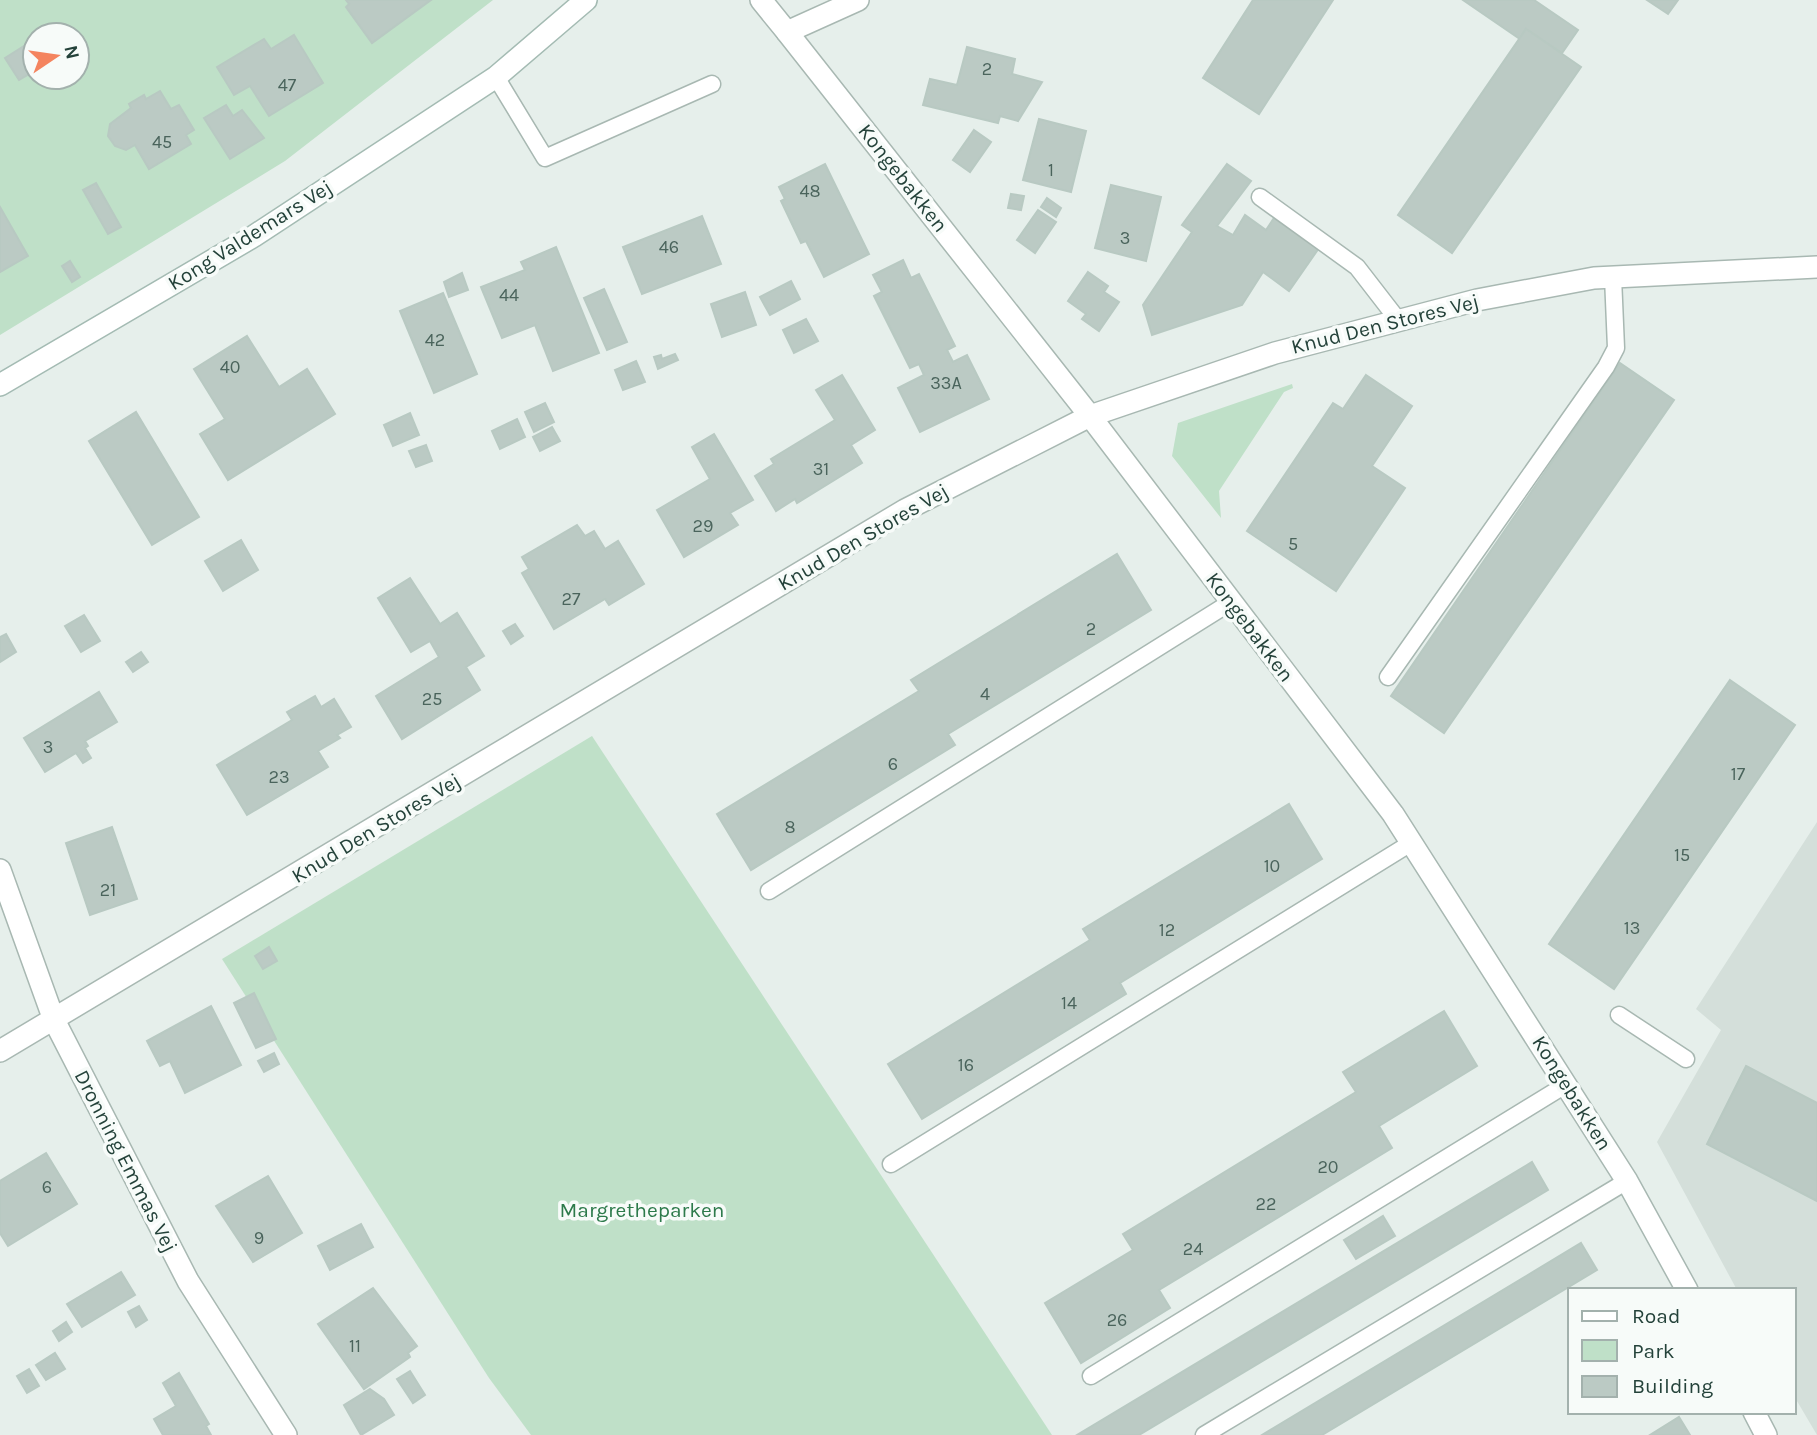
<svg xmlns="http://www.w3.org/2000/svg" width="1817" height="1435" font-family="Karla,sans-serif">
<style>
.built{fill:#d4dfda}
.green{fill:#bfe0c8;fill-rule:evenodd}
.building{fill:#bbcac4;stroke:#b8c9c2;stroke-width:2}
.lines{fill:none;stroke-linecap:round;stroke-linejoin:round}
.service-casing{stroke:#a8b8b2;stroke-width:19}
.minor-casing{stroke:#a8b8b2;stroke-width:24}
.tertiary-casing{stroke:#a8b8b2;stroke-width:24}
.secondary-casing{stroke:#a4bbb3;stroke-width:24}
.service{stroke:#fff;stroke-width:16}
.minor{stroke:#fff;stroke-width:21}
.tertiary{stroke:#fff;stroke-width:21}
.secondary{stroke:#fff;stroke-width:21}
.labels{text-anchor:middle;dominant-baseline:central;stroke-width:7;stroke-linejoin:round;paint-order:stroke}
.number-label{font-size:18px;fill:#4a645c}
.street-label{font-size:21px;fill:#24423a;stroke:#f7fbf9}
.park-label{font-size:21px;fill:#2d7a4b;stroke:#f7fbf9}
</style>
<rect width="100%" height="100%" fill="#e6efeb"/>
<path class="built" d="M1817,822V1435L1794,1396V1290H1737L1657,1142L1721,1030L1696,1009Z"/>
<g class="green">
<path d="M0,0H493L285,161L0,335ZM35,35H77V77H35Z"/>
<path d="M1292,384L1293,388L1284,392L1219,491L1221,518L1172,456L1178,423Z"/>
<path d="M592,736L1052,1435H531L489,1378L222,959Z"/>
</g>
<g class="building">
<path d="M346,0H431L372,43L346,7L349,4Z"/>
<path d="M1253,0H1333L1259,114L1203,78Z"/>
<path d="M1463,0H1534L1578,30L1562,53L1526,29L1520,39Z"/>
<path d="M1647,0H1678L1668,14Z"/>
<path d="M1526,29L1581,67L1452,253L1398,215Z"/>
<path d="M294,35L323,83L269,116L250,86L234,95L217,67L264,39L271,49Z"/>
<path d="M27,44L33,53L29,74L19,80L5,58Z"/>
<path d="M967,47L1015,59L1012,74L1042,82L1018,121L1000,116L998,123L923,105L930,79L957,85Z"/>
<path d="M160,91L171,109L179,105L194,130L186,135L191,144L149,169L135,145L126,150L115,146L108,136L110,124L131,108L129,104L144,95L146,99Z"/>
<path d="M226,105L233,116L242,110L264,138L230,159L204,118Z"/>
<path d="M1039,119L1086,131L1071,192L1023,180Z"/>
<path d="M974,130L991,142L970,172L953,160Z"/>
<path d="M825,164L869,254L824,277L806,241L801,243L781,201L785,199L779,187Z"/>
<path d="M1227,164L1251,181L1217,226L1233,235L1245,215L1266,230L1274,218L1319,248L1289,291L1263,272L1242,305L1152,335L1143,305L1192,232L1182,225Z"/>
<path d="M96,183L121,227L108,234L83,190Z"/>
<path d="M1111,185L1161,197L1146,261L1095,248Z"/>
<path d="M1011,194L1024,196L1021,210L1008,208Z"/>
<path d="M1047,198L1061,208L1056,217L1041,207Z"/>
<path d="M0,207L28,256L0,272Z"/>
<path d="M1038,210L1056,222L1035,253L1017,240Z"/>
<path d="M702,216L721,264L642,294L623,247Z"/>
<path d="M556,247L599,353L553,371L535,325L502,338L481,287L525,270L521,262Z"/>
<path d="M903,260L911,278L919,274L955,346L947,350L953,362L967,355L989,399L920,432L898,388L924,375L919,364L910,368L874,296L882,292L873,275Z"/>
<path d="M70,261L80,277L72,282L62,266Z"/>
<path d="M1088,272L1108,286L1104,292L1119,302L1099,331L1082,319L1086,314L1068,301Z"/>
<path d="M462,273L468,290L449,297L444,282Z"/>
<path d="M791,281L800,299L770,315L760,297Z"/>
<path d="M604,289L627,342L607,350L584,298Z"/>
<path d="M745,292L756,325L722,337L711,304Z"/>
<path d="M443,293L477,374L434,393L400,311Z"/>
<path d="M806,319L818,341L794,353L783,330Z"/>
<path d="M247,336L279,387L307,369L335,414L228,480L200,434L225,419L194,369Z"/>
<path d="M675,354L678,360L658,369L654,357L661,355L662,359Z"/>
<path d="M636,361L645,382L623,390L615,370Z"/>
<path d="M1620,363L1674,400L1444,733L1391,696Z"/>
<path d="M842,375L875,430L851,445L862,463L797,503L795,499L776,511L755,476L774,464L771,459L835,420L816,390Z"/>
<path d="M1366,375L1412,406L1372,466L1405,488L1336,591L1247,531L1333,403L1343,409Z"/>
<path d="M545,403L554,422L534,432L525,412Z"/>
<path d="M136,412L199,517L152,545L89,441Z"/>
<path d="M410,413L419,435L393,446L384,425Z"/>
<path d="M517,419L525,437L500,449L492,431Z"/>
<path d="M552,427L560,441L540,451L533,437Z"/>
<path d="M714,434L753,500L730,513L738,525L684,557L657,510L710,479L692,447Z"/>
<path d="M426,445L432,461L416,467L409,451Z"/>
<path d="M577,525L585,536L594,531L605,549L618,541L644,584L609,605L605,599L554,629L522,573L529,569L522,557Z"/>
<path d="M241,540L258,570L223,591L205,561Z"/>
<path d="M1117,554L1151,610L948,734L955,745L751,870L717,814L919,691L911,680Z"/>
<path d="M410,578L440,624L457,613L484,656L466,667L480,690L402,739L376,696L439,657L430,641L411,652L378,598Z"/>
<path d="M84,615L100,641L81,652L65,626Z"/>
<path d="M515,624L523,636L511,644L503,631Z"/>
<path d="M6,634L16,652L0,662V637Z"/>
<path d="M141,652L148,662L133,672L126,662Z"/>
<path d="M1730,680L1795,725L1614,989L1549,944Z"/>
<path d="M99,692L117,722L85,741L88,746L85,748L91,758L83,763L76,753L45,772L24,738Z"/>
<path d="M315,696L321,707L334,699L351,727L337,735L340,738L318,751L328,767L247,815L217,765L292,720L287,712Z"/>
<path d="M1289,804L1322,859L1120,983L1126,994L922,1119L888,1064L1090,940L1083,929Z"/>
<path d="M112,827L137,899L90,915L66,843Z"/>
<path d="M269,947L277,961L263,969L255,956Z"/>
<path d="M254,993L276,1039L256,1048L234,1003Z"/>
<path d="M211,1006L241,1065L185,1093L170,1061L160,1066L147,1041Z"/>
<path d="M1444,1011L1477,1066L1379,1126L1392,1148L1159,1290L1170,1308L1081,1363L1045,1303L1133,1250L1123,1234L1356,1092L1343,1072Z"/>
<path d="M274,1053L279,1064L264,1072L258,1061Z"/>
<path d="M1746,1066L1817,1103V1201L1707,1144Z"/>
<path d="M46,1153L77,1204L8,1246L0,1233V1181Z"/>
<path d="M1532,1162L1548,1190L1139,1435H1077Z"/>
<path d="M268,1176L302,1233L253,1262L216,1206Z"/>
<path d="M1383,1216L1395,1236L1356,1259L1344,1240Z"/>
<path d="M361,1224L373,1247L330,1270L318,1246Z"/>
<path d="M1581,1243L1597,1270L1322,1435H1262Z"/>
<path d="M121,1272L135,1295L82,1327L67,1304Z"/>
<path d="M373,1288L417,1346L408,1353L410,1357L364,1389L318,1324Z"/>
<path d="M139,1306L147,1320L136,1327L128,1312Z"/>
<path d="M66,1322L72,1332L59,1341L53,1331Z"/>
<path d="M55,1353L65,1369L46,1380L36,1365Z"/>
<path d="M29,1369L39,1386L27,1393L17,1376Z"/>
<path d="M410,1371L425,1395L413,1403L397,1379Z"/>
<path d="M179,1373L209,1424L206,1426L211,1435H163L154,1419L176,1406L163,1383Z"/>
<path d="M370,1389L384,1399L394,1415L361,1435L344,1405Z"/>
<path d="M1679,1417L1690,1435H1650Z"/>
</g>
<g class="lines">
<g class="service-casing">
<g id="service">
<path d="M496,77L545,158L712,84"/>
<path d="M1260,197L1357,267L1398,320"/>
<path d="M1388,677L1606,367L1616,348L1613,277"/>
<path d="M769,891L1231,602"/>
<path d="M1619,1015L1686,1059"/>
<path d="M891,1164L1411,843"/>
<path d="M1091,1376L1567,1084"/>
<path d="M1204,1435L1627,1181"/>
</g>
</g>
<g class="minor-casing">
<g id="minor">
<path d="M787,32L1090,416L1393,814L1627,1181L1687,1290"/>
<path d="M0,870L54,1020L188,1281L286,1435"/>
<path d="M0,1051L905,510L1090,416L1275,353L1477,300L1594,278L1817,267"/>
<path d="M1754,1412L1766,1435"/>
</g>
</g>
<g class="tertiary-casing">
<path id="tertiary" d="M761,0L787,32L858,0"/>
</g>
<g class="secondary-casing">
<path id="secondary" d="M0,385L254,236L496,77L586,0"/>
</g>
<use href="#service" class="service"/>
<use href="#minor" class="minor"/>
<use href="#tertiary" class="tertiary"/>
<use href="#secondary" class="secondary"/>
</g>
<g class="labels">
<g class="number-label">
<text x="987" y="69">2</text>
<text x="287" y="85">47</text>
<text x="162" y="142">45</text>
<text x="1051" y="170">1</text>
<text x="810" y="191">48</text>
<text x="1125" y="238">3</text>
<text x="669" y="247">46</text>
<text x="509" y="295">44</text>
<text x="435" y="340">42</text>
<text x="230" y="367">40</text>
<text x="946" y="383">33A</text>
<text x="821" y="469">31</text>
<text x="703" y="526">29</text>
<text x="1293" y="544">5</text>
<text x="571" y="599">27</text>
<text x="1091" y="629">2</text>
<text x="985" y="694">4</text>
<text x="432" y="699">25</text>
<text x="48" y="747">3</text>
<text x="893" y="764">6</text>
<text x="1738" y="774">17</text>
<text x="279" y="777">23</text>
<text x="790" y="827">8</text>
<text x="1682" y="855">15</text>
<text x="1272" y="866">10</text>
<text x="108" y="890">21</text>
<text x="1632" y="928">13</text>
<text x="1167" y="930">12</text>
<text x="1069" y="1003">14</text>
<text x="966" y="1065">16</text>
<text x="1328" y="1167">20</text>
<text x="47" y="1187">6</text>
<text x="1266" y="1204">22</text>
<text x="259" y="1238">9</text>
<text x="1193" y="1249">24</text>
<text x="1117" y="1320">26</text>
<text x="355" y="1346">11</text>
</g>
<g class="street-label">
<text transform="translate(903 178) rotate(52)">Kongebakken</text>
<text transform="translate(250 235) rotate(-32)">Kong Valdemars Vej</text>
<text transform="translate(1385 324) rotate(-14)">Knud Den Stores Vej</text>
<text transform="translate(863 537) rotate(-30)">Knud Den Stores Vej</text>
<text transform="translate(1250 627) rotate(53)">Kongebakken</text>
<text transform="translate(376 828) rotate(-31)">Knud Den Stores Vej</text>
<text transform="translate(1572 1093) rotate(58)">Kongebakken</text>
<text transform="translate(126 1161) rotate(63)">Dronning Emmas Vej</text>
</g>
<g class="park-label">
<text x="642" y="1210">Margretheparken</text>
</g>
</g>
<rect x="1568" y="1288" width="228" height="126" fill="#f7fbf9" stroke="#a3b1ad" stroke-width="2"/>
<rect x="1582" y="1311" width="35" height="10" fill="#ffffff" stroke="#a3b1ad" stroke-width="2"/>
<text x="1632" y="1323" font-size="21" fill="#24423a">Road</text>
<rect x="1582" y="1340" width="35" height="21" fill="#bfe0c8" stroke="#a3b1ad" stroke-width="2"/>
<text x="1632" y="1358" font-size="21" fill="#24423a">Park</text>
<rect x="1582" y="1376" width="35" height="21" fill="#bbcac4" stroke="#a3b1ad" stroke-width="2"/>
<text x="1632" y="1393" font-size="21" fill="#24423a">Building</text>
<g transform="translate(56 56) rotate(77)"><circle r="33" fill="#f7fbf9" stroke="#a3b1ad" stroke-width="2"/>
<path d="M0-5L12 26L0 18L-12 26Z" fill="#f4845f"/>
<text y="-10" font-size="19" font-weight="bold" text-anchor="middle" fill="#24423a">N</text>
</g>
</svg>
